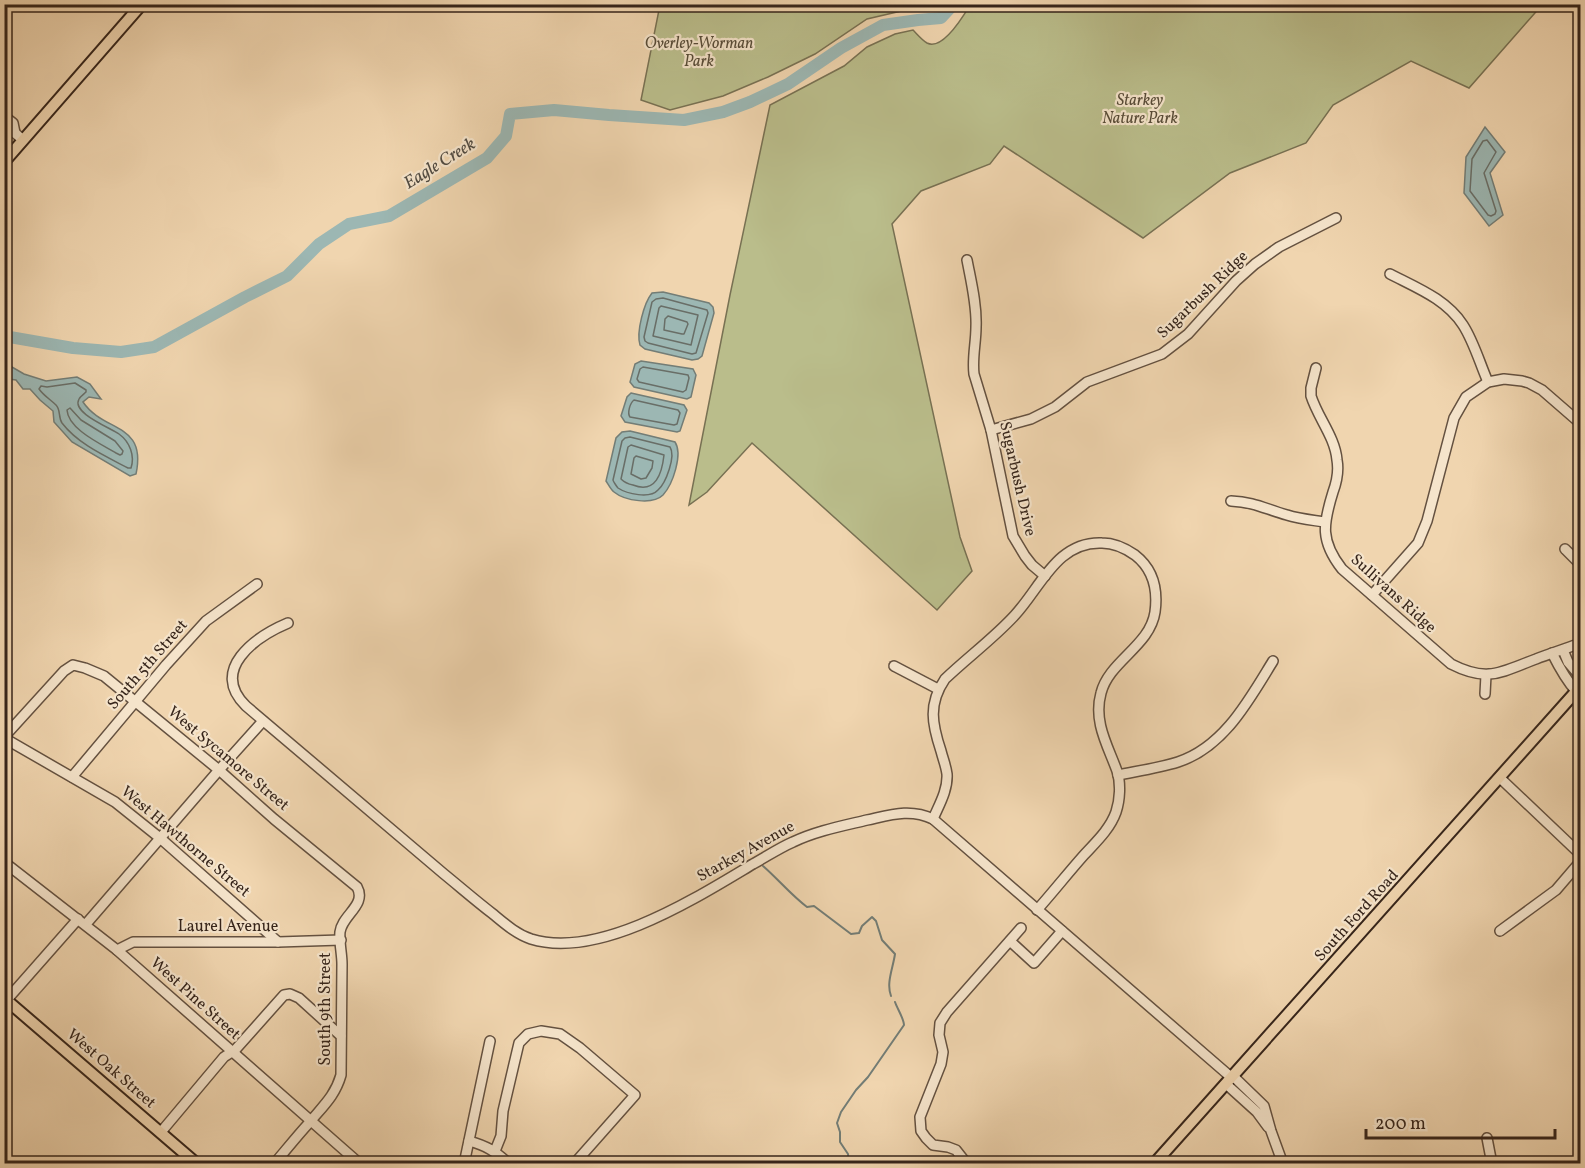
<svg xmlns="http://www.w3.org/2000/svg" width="1585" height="1168" font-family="Vollkorn,serif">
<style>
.green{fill:#babd8b;stroke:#787153;stroke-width:1.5}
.water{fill:#9cb7b3;stroke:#737d76;stroke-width:1.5}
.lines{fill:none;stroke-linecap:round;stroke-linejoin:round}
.shore{stroke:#696e67;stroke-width:1.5}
.stream{stroke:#737d76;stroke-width:2}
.river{stroke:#9cb7b3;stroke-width:12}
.minor-casing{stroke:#645140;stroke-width:12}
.major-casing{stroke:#36251b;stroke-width:14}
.minor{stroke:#f5e4cb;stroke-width:9}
.major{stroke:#f0d5af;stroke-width:10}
.labels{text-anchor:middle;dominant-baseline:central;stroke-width:4.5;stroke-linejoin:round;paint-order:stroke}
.park-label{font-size:16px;font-style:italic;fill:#574b37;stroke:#f5e4cb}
.street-label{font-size:16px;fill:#36251b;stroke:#f5e4cb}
.water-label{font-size:18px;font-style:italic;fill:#504a41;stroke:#f5e4cb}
</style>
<rect width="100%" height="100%" fill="#f0d5af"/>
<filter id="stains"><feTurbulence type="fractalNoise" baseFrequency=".00333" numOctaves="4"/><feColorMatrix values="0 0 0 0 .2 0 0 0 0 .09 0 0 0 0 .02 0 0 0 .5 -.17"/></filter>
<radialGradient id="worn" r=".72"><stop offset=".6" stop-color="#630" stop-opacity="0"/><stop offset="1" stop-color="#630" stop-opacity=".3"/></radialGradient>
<g class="green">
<path d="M660,5V4L927,5L867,19L815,54L768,77L723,96L670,110L641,100Z"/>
<path d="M970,5H1542L1469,88L1411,61L1333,105L1306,143L1230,173L1143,238L1004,146L990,164L921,191L892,224L960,537L972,571L937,610L752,443L707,492L689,505L730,295L770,105L844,66L867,47L895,34L913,30C917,34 922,40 927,43C943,51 964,15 970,5Z"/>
</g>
<g class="water">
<path d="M1485,127L1505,152L1490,173L1503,215L1489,226L1464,193L1466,157Z"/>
<path d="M663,292L709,303L713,307L714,313L702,356L698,359L692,360L645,349L640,345C636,332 644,303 652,293Z"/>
<path d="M641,361L693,369L696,375L691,397L687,399L634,387L630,382L635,364Z"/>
<path d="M5,363L24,374L46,381L77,377L90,384L101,399L89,397L83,402C104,433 147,422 136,474L130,476L72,442L54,422L53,411L40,400L30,389H23L16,380L9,379L5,382Z"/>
<path d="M631,393L684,405L687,410L680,431L677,432L625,422L621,416L627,397Z"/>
<path d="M630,431L675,442C683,454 673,484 663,495C653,505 625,501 614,492C611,490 608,484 606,481L616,438L622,432Z"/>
</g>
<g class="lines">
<g class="shore">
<path d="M1487,140L1496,152L1484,173L1496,211L1495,214L1491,216L1488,215L1470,191L1472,159L1483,141Z"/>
<path d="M663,298L707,310L708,313L696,353L692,354L648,343L645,341L644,337L652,302L656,299Z"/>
<path d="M661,306L698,315L691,345L653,336L659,308Z"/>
<path d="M668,316L687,322L688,324L684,334H682L664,330L665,319Z"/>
<path d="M643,367L688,375L689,378L686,390L683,392L639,382L637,379L640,369Z"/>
<path d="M75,383L86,390V392C84,394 80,397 79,399C71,413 111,428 119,434C130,442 135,456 131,468H128C105,456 78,444 62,423C58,417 61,410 56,405C51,400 44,396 39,389L41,386L47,387Z"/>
<path d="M634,400L678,410L680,413L677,424L674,425L630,417C627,413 630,403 634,400Z"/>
<path d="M70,408L81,420L115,441L123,451L122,454L120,455L116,453C101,444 68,429 67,410Z"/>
<path d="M630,437L670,447C676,456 666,483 658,490C650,499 627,494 618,488C617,487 613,481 613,480L622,441L625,438Z"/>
<path d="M631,445L664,455C662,473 656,494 633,485C628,484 625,483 621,479L628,447Z"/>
<path d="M636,456L653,461L652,468L646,478L641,479L631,474L634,458Z"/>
</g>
<g class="stream">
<path d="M763,866C778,879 791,895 807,907L814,906L851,934L859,933L862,926L872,917L876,921L882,940L895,954C893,968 886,983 891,996"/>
<path d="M849,1164L848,1154L840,1142V1132L837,1123L841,1112L856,1090L868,1077L904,1025C904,1019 897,1008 895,1002"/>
</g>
<path class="river" d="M4,336L73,348L121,352L154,347L245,297L287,276L319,244L349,224L389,216L487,158L506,136L510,114L554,110L609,115L684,120L723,112L750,102L788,84L841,48L883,25L918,20L941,18L954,4"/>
<g class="minor-casing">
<g id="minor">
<path d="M4,116L13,123L15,133"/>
<path d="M4,128L15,133L23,140"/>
<path d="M967,260C971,281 977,305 976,327C976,343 972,358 974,374L991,430L1013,536L1025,556L1032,565L1045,576"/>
<path d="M1390,274C1417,288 1446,299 1463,325C1474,342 1480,364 1488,382"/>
<path d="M1316,368L1311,388V396C1318,418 1335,437 1337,460C1339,471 1337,481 1333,492C1323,524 1320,541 1342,569L1451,664C1488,683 1501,672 1536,659C1551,653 1566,649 1580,643"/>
<path d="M991,430L1031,419L1055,407L1087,382L1162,354L1188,334L1236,281L1255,264L1279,247L1336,218"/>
<path d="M1231,501C1255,502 1265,509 1287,515C1299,519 1312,520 1325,522"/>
<path d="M1565,549L1580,564"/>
<path d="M1372,595L1418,543L1427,521L1454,418L1466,397L1488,382L1504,379L1522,381L1529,383L1542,390L1580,423"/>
<path d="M288,623C255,637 209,670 246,706C312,762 378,818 444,874C460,887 476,901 493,914C504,923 516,934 531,939C599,960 696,898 753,864C766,857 779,848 793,842C816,831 842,826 867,820C890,815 910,808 933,819L1232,1078"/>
<path d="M1563,650L1568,662L1580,676"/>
<path d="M1552,653C1559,667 1566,680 1576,691"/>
<path d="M894,666L938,689"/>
<path d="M1485,694L1486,675"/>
<path d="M4,737L64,671L73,665L85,668L104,676L219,770L274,819L357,887C367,905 342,915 340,932C339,942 342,954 342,964C342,1001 341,1038 341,1075C335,1096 323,1106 309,1123C297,1136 286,1150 274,1164"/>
<path d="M4,738L115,802L160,838L278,942"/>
<path d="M1118,775C1138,771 1159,768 1178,762C1224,747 1249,700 1273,661"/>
<path d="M72,777L166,665L206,621L257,584"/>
<path d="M1500,778L1580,854"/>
<path d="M933,819C939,805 948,790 947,774C946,766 943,759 941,751C932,724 928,704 945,679C968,657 994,638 1015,615C1041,587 1057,541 1102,543C1114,543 1125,548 1135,555C1153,569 1158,590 1155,612C1150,646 1109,661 1101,693C1093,722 1108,746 1117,771C1121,783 1120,800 1116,812C1110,829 1096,842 1084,855C1068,873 1053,892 1037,910"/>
<path d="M4,862L117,950L360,1164"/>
<path d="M86,924L219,770L263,721"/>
<path d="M1500,931L1556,890L1580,862"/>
<path d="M1010,941L1034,963L1062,931"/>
<path d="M117,950L133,942H278L341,940"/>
<path d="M4,1003L78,919"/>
<path d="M1233,1076L1264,1106L1271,1131L1283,1164"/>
<path d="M1226,1084L1257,1112L1268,1127"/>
<path d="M161,1132L224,1057L235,1050L284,995L290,994L299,998L341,1036"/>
<path d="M1487,1138L1492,1164"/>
<path d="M469,1141C487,1146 495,1151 509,1164"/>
<path d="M495,1151L501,1136L503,1111L519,1043L528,1034L541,1031L560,1034L580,1048L635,1095L574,1164"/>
<path d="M464,1164L490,1041"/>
<path d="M967,1164L956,1150L948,1147L933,1145L926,1138L921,1131L920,1117L941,1064L943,1052L939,1035L940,1023L947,1012L1021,928"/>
</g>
</g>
<g class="major-casing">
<g id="major">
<path d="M4,162L142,4"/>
<path d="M4,998L197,1164"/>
<path d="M1154,1164L1580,687"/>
</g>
</g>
<use href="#minor" class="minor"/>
<use href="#major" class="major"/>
</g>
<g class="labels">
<g class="park-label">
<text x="699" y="44">Overley-Worman<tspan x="699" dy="18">Park</tspan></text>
<text x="1140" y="101">Starkey<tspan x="1140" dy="18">Nature Park</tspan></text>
</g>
<g class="street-label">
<text transform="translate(1203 295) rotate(-44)">Sugarbush Ridge</text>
<text transform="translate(1017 479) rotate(77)">Sugarbush Drive</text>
<text transform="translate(1393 594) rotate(42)">Sullivans Ridge</text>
<text transform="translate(148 665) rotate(-49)">South 5th Street</text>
<text transform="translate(228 759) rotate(40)">West Sycamore Street</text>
<text transform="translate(185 842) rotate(40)">West Hawthorne Street</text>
<text transform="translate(746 852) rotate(-29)">Starkey Avenue</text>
<text transform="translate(1357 916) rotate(-48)">South Ford Road</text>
<text x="228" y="927">Laurel Avenue</text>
<text transform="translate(195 999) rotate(42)">West Pine Street</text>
<text transform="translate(326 1009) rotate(-90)">South 9th Street</text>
<text transform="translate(111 1069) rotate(41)">West Oak Street</text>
</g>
<g class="water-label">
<text transform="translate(440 164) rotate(-32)">Eagle Creek</text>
</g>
</g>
<rect width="1585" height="1168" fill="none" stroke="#f0d5af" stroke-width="24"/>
<rect x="6" y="6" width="1573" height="1156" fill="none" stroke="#36251b" stroke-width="3"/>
<rect x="12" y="12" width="1561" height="1144" fill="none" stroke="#36251b" stroke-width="1.5"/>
<path d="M1366 1129v9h189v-9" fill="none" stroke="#36251b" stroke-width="3"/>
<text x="1375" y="1129" font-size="18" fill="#36251b" stroke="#f5e4cb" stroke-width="4.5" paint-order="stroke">200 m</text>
<rect width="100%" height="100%" filter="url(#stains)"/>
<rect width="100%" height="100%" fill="url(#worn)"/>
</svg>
